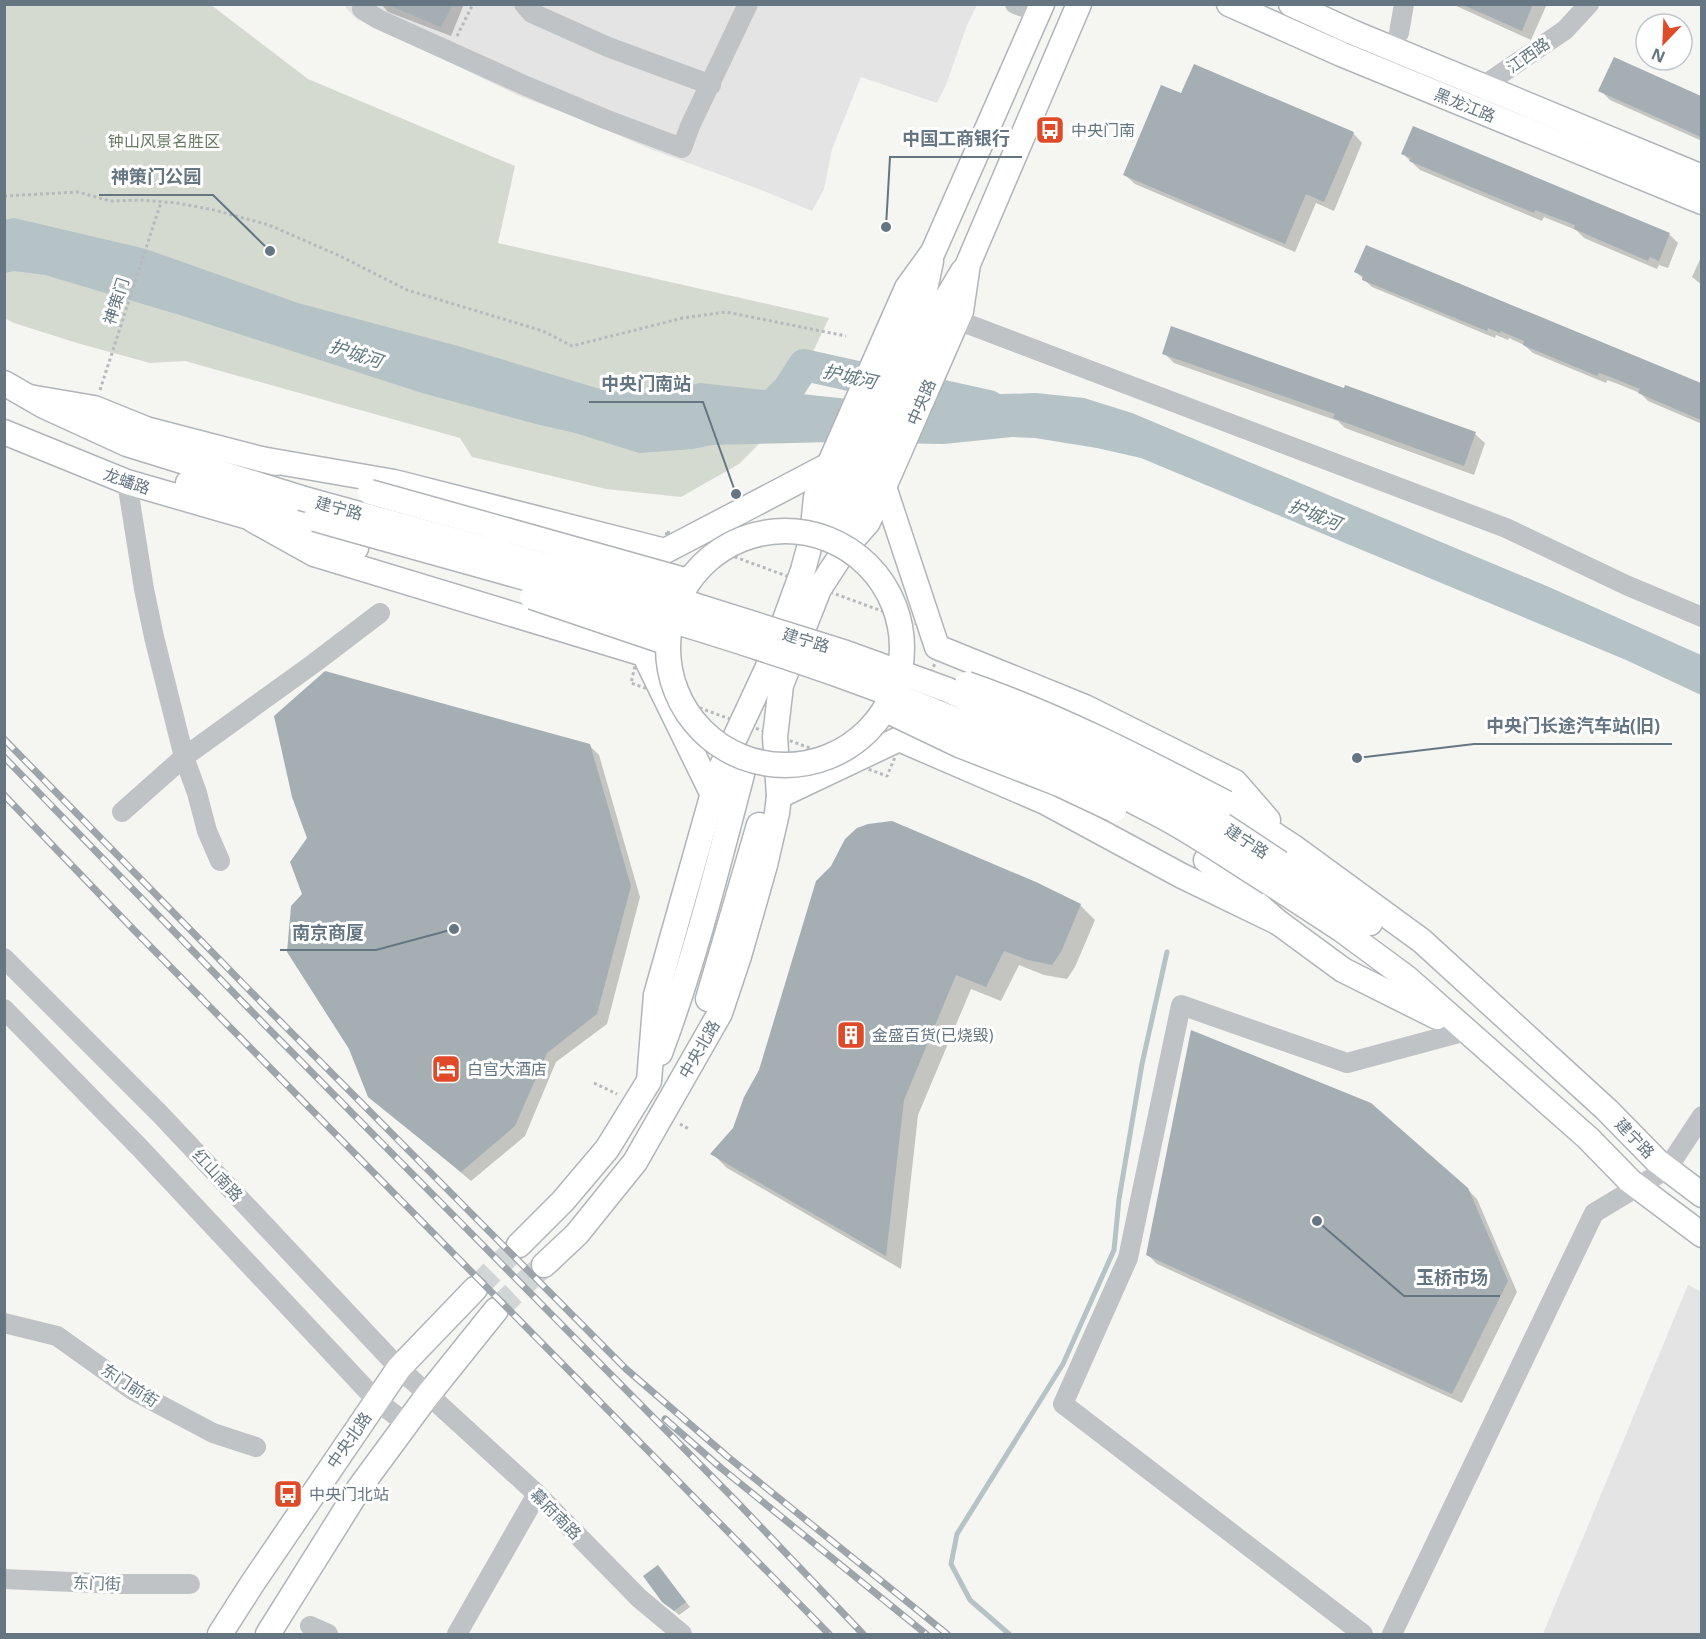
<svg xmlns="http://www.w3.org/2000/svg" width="1706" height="1639" font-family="'Open Sans','Noto Sans SC',sans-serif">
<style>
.built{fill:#e3e4e3}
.green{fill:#d5dad1}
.water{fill:#b5c2c6}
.shadow{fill:#0003}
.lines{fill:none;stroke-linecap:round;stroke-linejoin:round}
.stream{stroke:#b5c2c6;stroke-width:5}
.river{stroke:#b5c2c6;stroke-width:32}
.building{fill:#a5aeb3}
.major-tunnel{stroke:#d1d5d6;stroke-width:24;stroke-dasharray:24 12;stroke-linecap:butt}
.major-casing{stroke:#b0b5b9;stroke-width:27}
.path{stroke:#b7babc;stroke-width:3;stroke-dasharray:3 3;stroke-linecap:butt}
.minor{stroke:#bfc3c6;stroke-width:20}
.major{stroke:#fff;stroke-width:24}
.rail-casing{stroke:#9ea5aa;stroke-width:7}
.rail{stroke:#fff;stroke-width:4.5;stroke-dasharray:14;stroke-linecap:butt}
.major-bridge-casing{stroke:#b0b5b9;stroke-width:27;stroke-linecap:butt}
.major-bridge{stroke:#fff;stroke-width:24}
.labels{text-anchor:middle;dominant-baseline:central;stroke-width:6;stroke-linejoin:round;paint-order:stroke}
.street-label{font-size:16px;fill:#657682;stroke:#fff}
.poi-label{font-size:16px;fill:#657682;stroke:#fff;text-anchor:start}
.park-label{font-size:16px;fill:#697a64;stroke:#fff}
.water-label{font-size:18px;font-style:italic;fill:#61787f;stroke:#fff}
.leader{fill:none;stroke:#657682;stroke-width:2}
.callout-dot{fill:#657682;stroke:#fff;stroke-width:2}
.callout-label{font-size:18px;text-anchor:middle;font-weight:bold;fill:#657682;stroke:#fff;stroke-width:6;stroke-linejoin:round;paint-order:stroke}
</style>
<rect width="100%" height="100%" fill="#f5f5f2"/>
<g class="built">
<path d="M346,4L977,5L967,25L946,85L937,103L861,77L832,149L824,189L812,211L764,191L648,148L586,121L517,95L398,37L358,20L346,8Z"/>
<path d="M1688,1285L1702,1292L1701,1634H1543Z"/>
</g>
<path class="green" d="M4,5H211L308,79L515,166L498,243L829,318L808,362L811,373L800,380L787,407L765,438L739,464L681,497L606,489L472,457L460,438L185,361L150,363L77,343L14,323L4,318Z"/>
<path class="water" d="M14,218L146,249L298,303L458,346L610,392L657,393L700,383L848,399L1036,393L1084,398L1132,413L1549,587L1701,655V695L1626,660L1141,458L1097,448L1035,438L1012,437L944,444L832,442L712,445L693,449L639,453L575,433L536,424L422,393L183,316L45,275L14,271L5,273V220Z"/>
<g class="shadow">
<path d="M381,4H464L451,36L388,12Z"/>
<path d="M1452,4H1547L1531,40Z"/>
<path d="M1614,59L1702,98V141L1610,100L1600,90Z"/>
<path d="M1413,128L1670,235L1678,243L1668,268L1659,265L1657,269L1584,238L1576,230L1544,217L1542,221L1420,170L1403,154Z"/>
<path d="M1353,133L1362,143L1334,211L1316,203L1295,252L1135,184L1125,175Z"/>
<path d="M1367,247L1702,385V424L1648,401L1640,393L1618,384L1607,380L1606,383L1533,353L1524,345L1509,338L1508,340L1496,335L1495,338L1372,287L1356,272Z"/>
<path d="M1702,255V285L1692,277Z"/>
<path d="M1164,353L1475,434L1485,443L1474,475L1345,428L1338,421L1174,363Z"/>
<path d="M589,745L599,755L640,897L607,1024L556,1062L525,1136L471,1181L369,1096Z"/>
<path d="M1080,905L1095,920L1075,967L1067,979L1044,975L1019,965L1001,1001L971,989L918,1115L901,1269L727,1168L712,1153L735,1129L761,1071Z"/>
<path d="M1467,1189L1477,1199L1517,1292L1462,1403L1157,1264L1147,1254Z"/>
<path d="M662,1571L690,1607L679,1615L669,1606Z"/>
</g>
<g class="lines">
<path class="stream" d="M1009,1634L970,1600L951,1564L957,1534L1063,1364L1114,1250L1119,1199L1142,1064L1167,952"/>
<path class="river" d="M755,422L788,390L804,365L989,406"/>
</g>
<g class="building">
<path d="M386,4H453L441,27Z"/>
<path d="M1461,4H1533L1522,31Z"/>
<path d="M1614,57L1701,96V137L1598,91Z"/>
<path d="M1194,64L1354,132L1324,202L1306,194L1285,244L1123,175L1161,85L1181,93Z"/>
<path d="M1413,126L1670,233L1659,261L1650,257L1648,261L1574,229L1575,225L1535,210L1534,213L1409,161L1411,158L1401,154Z"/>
<path d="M1366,245L1701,383V420L1638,393L1640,389L1608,376L1599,373L1597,376L1523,345L1524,341L1500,331V333L1488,328L1487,331L1362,280L1363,276L1354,272Z"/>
<path d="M1171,326L1344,388L1345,385L1476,432L1464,466L1333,418L1335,414L1162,354Z"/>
<path d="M325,671L590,744L631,886L597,1014L547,1053L515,1126L461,1172L368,1097L349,1049L287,952L291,906L302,894L290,862L307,838L292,797L274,716Z"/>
<path d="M892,821L1036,882L1081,904L1061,952L1052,965L1028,960L1004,951L986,987L956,975L904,1100L886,1256L710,1154L733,1128L744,1097L759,1070L816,881L831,866L845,839L857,828L868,824Z"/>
<path d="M1191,1030L1371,1103L1468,1188L1508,1281L1452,1394L1146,1255Z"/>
<path d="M658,1565L686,1602L674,1611L662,1602L643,1576Z"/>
</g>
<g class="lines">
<g class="major-tunnel">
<path d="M475,1289L519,1245"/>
<path d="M496,1310L544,1265"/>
</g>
<g class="major-casing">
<g id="major">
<path d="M1229,4L1341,54L1702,202"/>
<path d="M1291,4L1352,32L1702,177"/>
<path d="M4,383L44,406L127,444L301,498"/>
<path d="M29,397L94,408L146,429L276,463"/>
<path d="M4,432L127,482L356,548"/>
<path d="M261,459L394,482L665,551L829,465"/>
<path d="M188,483L315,519"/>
<path d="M884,487L937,647L1085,707L1235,782L1268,820"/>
<path d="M253,520L314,554L644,654L712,793"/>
<path d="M820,536L923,299L931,261"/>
<path d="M839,544L919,354L942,306L963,271"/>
<path d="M779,796L899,739L1045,802L1182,876L1279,923"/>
<path d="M1226,803L1292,846L1422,941L1607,1110L1657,1161L1702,1195"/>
<path d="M1206,860L1279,923L1343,970L1437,1017"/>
<path d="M1280,863L1370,923"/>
<path d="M1270,883L1342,930L1407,978L1588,1138L1630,1181L1702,1235"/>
<path d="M708,999L759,825"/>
<path d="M660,1053C696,957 720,857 746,759"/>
<path d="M519,1245L563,1201L607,1149L649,1081L656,995L719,772L767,669L803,570L812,537L816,497L829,465L907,288L933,252L1042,4"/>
<path d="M544,1265L577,1234L635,1162L720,1013L739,956L765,865L777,813L779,796L775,737L781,685L819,589L847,546L868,522L891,471L961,311L968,264L1079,4"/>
<path d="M220,1634L252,1584L399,1368L475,1289"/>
<path d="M268,1634L360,1487L427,1396L496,1310"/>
</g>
</g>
<g class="path">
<path d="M457,36L473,4"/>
<path d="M4,196L78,192L110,201L140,200L177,203L214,210L269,225L340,256L407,290L543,331L572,346L683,318L726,312L846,336"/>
<path d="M100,390L161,202"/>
<path d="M667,532L947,635L887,776L631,683Z"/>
<path d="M594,1083L617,1094"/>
<path d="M680,1124L689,1129"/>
</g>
<g class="minor">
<path d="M364,4L362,9L378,19L526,86L605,119L682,148L690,126L748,4"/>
<path d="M524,4L532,13L608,47L711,85"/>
<path d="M1015,4L1023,7"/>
<path d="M1399,33L1404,4"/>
<path d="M1479,98L1483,86L1565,30L1589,4"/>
<path d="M957,320L1506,528L1626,585L1702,617"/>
<path d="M127,482L144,589L154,637L184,757L197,793L207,831L220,861"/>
<path d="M122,812L184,757L313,664L380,613"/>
<path d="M4,958L160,1114L399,1368L537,1494L639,1598L682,1634"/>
<path d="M4,1009L140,1148L377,1401L407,1424"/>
<path d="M4,1323L57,1336L134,1391L213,1433L256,1447"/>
<path d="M4,1579L118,1584H190"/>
<path d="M310,1626L328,1634"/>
<path d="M457,1634L537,1494"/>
<path d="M1363,1634L1063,1404L1128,1258L1181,1005L1347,1063L1466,1031"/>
<path d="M1392,1634L1594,1213L1667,1169L1702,1116"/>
</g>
<use href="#major" class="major"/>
<g class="rail-casing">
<g id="rail">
<path d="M4,739L260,1001L626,1369L728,1457L947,1634"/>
<path d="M4,757L262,1022L737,1502L863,1634"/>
<path d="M4,795L132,928L829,1634"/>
<path d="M665,1419L721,1468L926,1634"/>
</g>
</g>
<use href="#rail" class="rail"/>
<g class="major-bridge-casing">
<g id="major-bridge">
<path d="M370,492L688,581"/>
<path d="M301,498L536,563L668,597L846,653L948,690L1151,786L1218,822L1280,863"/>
<path d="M315,519C490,569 667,614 839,675C949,714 1057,761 1160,815C1198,835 1233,860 1270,883"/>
<circle cx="785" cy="648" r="117"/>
<path d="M532,597L668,643"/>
<path d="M967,684C1057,715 1142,759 1226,803"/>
<path d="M886,710L959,745L1059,784L1114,810"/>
</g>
</g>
<use href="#major-bridge" class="major-bridge"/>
</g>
<defs>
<g id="bus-square" transform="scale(1.5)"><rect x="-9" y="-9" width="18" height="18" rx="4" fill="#df4b28" stroke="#fff"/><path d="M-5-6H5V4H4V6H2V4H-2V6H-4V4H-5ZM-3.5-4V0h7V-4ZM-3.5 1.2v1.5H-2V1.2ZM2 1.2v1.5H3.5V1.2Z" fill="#fff"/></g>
<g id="building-square" transform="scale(1.5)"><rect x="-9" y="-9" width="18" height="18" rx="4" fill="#df4b28" stroke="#fff"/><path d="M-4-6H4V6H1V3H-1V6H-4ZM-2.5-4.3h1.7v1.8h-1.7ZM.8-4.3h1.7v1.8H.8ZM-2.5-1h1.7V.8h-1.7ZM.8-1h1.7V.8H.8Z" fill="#fff"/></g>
<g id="hotel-square" transform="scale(1.5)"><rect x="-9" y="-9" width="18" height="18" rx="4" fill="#df4b28" stroke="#fff"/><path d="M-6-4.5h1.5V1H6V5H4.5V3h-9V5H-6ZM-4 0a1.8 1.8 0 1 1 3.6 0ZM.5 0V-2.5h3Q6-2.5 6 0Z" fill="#fff"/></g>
</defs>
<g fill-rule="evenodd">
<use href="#bus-square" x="1050" y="130"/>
<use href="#building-square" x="851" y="1035"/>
<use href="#hotel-square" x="446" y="1069"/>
<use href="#bus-square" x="288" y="1494"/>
</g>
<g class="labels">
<g class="street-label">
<text transform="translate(1528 55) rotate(-35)">江西路</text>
<text transform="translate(1465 105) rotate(22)">黑龙江路</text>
<text transform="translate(116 301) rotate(-72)">神策门</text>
<text transform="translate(921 402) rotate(-67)">中央路</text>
<text transform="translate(127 481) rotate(19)">龙蟠路</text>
<text transform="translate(339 508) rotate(15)">建宁路</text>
<text transform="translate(806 640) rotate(17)">建宁路</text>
<text transform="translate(1247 841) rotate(33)">建宁路</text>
<text transform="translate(699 1049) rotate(-60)">中央北路</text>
<text transform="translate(1635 1138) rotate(46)">建宁路</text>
<text transform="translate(218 1175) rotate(47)">红山南路</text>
<text transform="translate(130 1385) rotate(33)">东门前街</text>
<text transform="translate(349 1440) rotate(-55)">中央北路</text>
<text transform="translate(556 1514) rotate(45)">幕府南路</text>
<text transform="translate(97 1583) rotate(2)">东门街</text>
</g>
<g class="poi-label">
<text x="1071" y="130">中央门南</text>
<text x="872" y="1035">金盛百货(已烧毁)</text>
<text x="467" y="1069">白宫大酒店</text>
<text x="309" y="1494">中央门北站</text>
</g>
<g class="park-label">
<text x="164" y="141">钟山风景名胜区</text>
</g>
<g class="water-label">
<text transform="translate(356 353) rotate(18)">护城河</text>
<text transform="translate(850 376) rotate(13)">护城河</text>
<text transform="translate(1315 514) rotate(22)">护城河</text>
</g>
</g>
<path class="leader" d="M886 227L890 157H1022M270 251L213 195H99M736 494L703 402H589M1357 758L1474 744H1672M454 929L376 950H280M1317 1221L1404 1296H1500"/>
<g class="callout-dot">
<circle cx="886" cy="227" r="6"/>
<circle cx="270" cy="251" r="6"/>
<circle cx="736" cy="494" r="6"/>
<circle cx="1357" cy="758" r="6"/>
<circle cx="454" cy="929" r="6"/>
<circle cx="1317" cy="1221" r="6"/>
</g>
<g class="callout-label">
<text x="956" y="145">中国工商银行</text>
<text x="156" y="183">神策门公园</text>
<text x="646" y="390">中央门南站</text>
<text x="1573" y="732">中央门长途汽车站(旧)</text>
<text x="328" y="939">南京商厦</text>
<text x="1452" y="1284">玉桥市场</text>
</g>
<rect width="1706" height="1639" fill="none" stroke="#657682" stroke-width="12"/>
<g transform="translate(1664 42) rotate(203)"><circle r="28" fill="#ffffff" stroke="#c1c8cd" stroke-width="1.5"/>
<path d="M0-4.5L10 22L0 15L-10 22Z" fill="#df4b28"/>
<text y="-9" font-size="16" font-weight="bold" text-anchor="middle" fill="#657682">N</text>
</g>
</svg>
